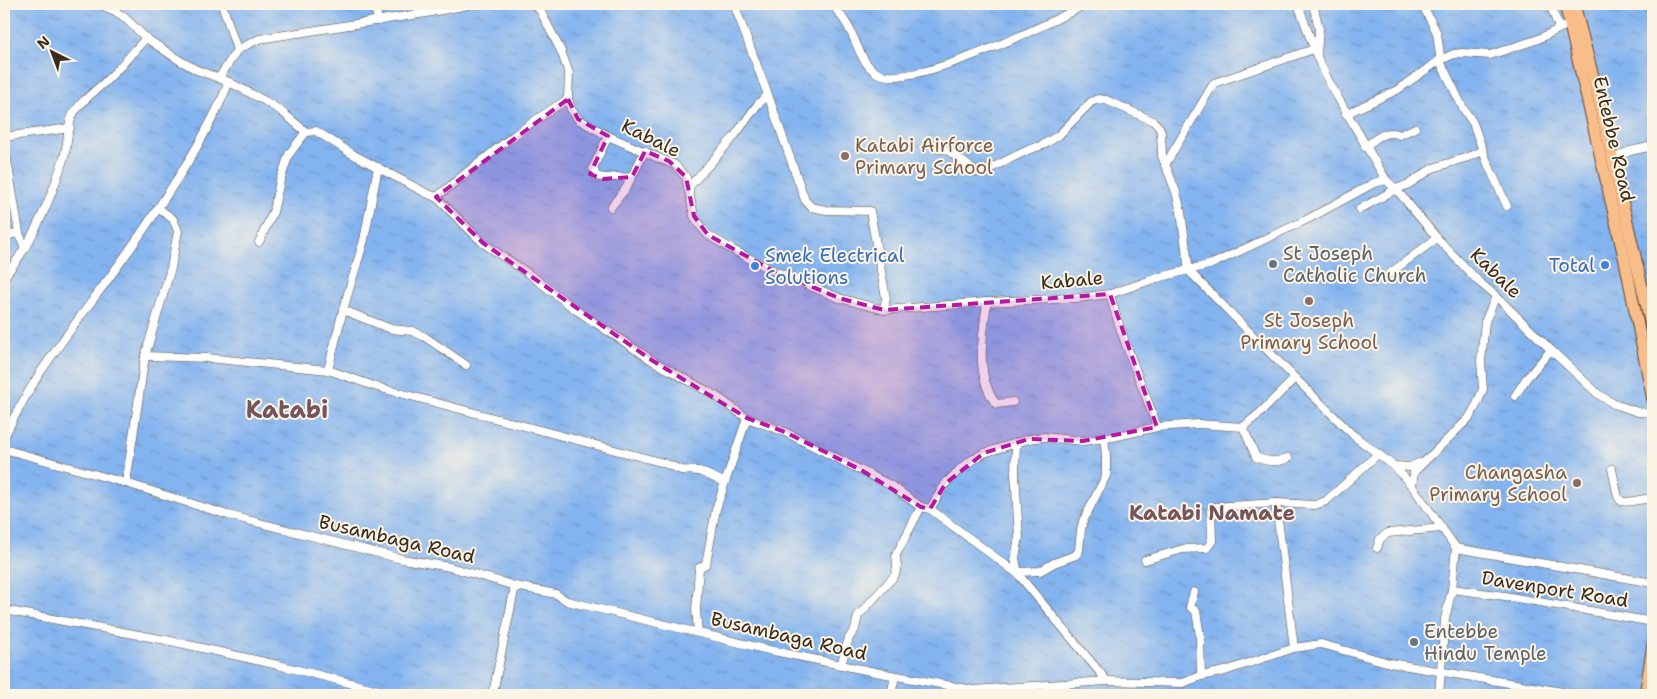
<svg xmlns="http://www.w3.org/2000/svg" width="1657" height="699" font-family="'Shantell Sans',sans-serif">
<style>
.water{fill:url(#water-ripples);stroke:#606f86}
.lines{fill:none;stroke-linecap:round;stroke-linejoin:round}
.minor-casing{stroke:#564738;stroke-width:9}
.major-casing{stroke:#564738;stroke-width:11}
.highway-casing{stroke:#564738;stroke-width:13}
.minor{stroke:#fff;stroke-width:8}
.major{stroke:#f8bd89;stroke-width:9}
.highway{stroke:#f8bd89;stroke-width:11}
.marked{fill:#b5179e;fill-opacity:0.2;stroke:#b5179e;stroke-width:4;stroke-dasharray:10 6;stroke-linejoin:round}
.education-dot{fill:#8d6e63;stroke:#fcf5e5;stroke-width:2}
.worship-dot{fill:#6b7280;stroke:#fcf5e5;stroke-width:2}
.shop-dot{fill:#3f7fe0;stroke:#fcf5e5;stroke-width:2}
.labels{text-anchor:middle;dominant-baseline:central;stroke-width:4;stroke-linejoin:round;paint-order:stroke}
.street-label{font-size:19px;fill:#3b2a1e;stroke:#fcf5e5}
.education-label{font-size:19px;fill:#785e54;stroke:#fcf5e5;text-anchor:start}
.worship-label{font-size:19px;fill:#5b616d;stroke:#fcf5e5;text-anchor:start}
.shop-label{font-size:19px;fill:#366cbe;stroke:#fcf5e5;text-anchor:start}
.quarter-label{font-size:21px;font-weight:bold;fill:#76545d;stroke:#fcf5e5}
.district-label{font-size:24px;font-weight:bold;fill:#76545d;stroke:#fcf5e5}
</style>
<defs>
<pattern id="water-ripples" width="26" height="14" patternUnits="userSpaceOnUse" patternTransform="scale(1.25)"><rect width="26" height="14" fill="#84b4ef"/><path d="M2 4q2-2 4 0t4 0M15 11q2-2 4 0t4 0" fill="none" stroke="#6d93c1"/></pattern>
</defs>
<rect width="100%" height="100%" fill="#fcf5e5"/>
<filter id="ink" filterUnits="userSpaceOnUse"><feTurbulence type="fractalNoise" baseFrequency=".02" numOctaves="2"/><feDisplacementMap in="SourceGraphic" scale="10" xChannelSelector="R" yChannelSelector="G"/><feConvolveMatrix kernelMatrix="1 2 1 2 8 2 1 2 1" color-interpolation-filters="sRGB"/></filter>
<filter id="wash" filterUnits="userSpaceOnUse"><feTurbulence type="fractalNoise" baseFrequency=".0096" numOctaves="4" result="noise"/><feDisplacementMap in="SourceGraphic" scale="20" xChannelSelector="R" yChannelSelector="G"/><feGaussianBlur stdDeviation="1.12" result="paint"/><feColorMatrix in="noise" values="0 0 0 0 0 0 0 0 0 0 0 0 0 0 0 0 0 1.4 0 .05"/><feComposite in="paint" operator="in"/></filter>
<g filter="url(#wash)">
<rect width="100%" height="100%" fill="#f0e9cd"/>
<rect class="water" x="4" y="4" width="1649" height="691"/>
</g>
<g filter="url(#ink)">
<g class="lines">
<g class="minor-casing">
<g id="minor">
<path d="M98,4L113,10L124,17L146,38L179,60L197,70L229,82L265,101L281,111L306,132L316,131L354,155L426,193L436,197L483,243L532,276L576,310L653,361L716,396L747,418L785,432L892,486L921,507L930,509L1018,574L1107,681"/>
<path d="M222,4L237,50"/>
<path d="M373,4L379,21"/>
<path d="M533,4L540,10L561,51L569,73L568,99L571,109L578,119L608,136L675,165L686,177L694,216L701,227L708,235L733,250L772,270L839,298L884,310L987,302L1078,298L1110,294L1157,278L1212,264L1308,219L1374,183L1386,180L1396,189L1437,238L1479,282L1496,296L1551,350L1598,394L1614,404L1638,412L1653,413"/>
<path d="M734,4L768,95L805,200L811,207L826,210L870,211L886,298L884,310"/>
<path d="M832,4C839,13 846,21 851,32C858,46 862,64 877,73C908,92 1053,22 1086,4"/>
<path d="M1298,4L1317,57L1331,86L1386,180"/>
<path d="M1313,4L1319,29L1317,54"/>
<path d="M1422,4L1437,33L1441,63L1463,108L1473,123L1487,162L1507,206"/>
<path d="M1550,4L1559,28"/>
<path d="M219,78L237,50L259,39L426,13L473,4"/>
<path d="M1346,114L1397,90L1440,60L1454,54L1462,53L1490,55L1536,40L1569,24"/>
<path d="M608,136L593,168L596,176C608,181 609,176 618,177C623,177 626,178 632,177"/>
<path d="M4,137L70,128"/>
<path d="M4,142L19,233L25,248"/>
<path d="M1365,147C1376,138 1386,129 1400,135L1415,128"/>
<path d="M937,148L948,150L976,172L985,171L1028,150L1043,145L1059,135L1091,102L1098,99L1106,100L1153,121L1159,127L1161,132L1162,156L1176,192L1181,212L1189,271L1295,378L1353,435L1394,466L1412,486L1456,548L1653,583"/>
<path d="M1612,159L1630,151L1653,146"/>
<path d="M1165,165L1214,83L1314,49"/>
<path d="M688,188L733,138L758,104L768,95"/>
<path d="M436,197C451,186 464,174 479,163C507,140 537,118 568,99"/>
<path d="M611,207L626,188L645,151"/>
<path d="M1360,209L1396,189L1409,184L1433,168L1468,157L1483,151"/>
<path d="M4,236L19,233"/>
<path d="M259,242L273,212L280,181L289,154L306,132"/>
<path d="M1389,274L1437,238"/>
<path d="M4,277C33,243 51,199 64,157C68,145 67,127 72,116C79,102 96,91 107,80C121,67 133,52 146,38"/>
<path d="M1110,294C1121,340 1142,382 1157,427"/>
<path d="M987,302C983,336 974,374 996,404L1013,402"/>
<path d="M343,310L391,329L412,331L425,337L466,365"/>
<path d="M145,356L208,358L328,370L377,387L664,463L681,470L699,471L724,482"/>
<path d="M328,370L343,310L364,240L378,167"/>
<path d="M1515,396L1526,379L1551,350"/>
<path d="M1243,427L1256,457C1267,462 1277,463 1288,458"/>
<path d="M4,437C16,413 29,389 44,367C81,313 123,263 158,208"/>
<path d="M1016,443L1015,473L1019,537L1015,558L1018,574"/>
<path d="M4,449L126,483L228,515L402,559L450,567L515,586L556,594L567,601L769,650L875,672L973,690L1107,681L1183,683L1201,676L1225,671L1294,648L1321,644L1390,663L1580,695"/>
<path d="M1394,466L1410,467L1419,463"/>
<path d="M1612,469L1618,497L1621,501C1632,505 1644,495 1653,501"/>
<path d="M126,483L145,356L171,268L178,231L173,219L158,208C185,168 211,127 229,82"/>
<path d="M1412,486L1414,472L1469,418L1477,404L1483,389L1481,361L1485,322L1496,296"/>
<path d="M1276,503L1294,648"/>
<path d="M930,509L946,483L959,470L972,460L984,453L1029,439L1044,437L1083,441L1113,437L1157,427L1198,424L1243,427L1261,412L1295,378"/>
<path d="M1377,548L1380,539L1388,533L1442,528"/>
<path d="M1145,560L1183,549L1207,548L1212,541L1211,510L1214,507L1276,503L1315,505L1326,501L1378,454"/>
<path d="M1018,572L1040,571L1054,563L1076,555L1079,550L1081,530L1083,521L1106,476V455L1104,438"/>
<path d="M1452,589L1505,596L1653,622"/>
<path d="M1194,592L1190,607L1196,611L1200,636L1201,676"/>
<path d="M4,610L166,640L278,665L378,690L391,695"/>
<path d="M698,632L696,610L699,568L706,564L716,509L747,418"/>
<path d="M841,665L849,638L855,629L858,616L895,575L897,566L896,555L921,507"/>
<path d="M490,695L494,688L515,586"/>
<path d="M891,695L895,676"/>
<path d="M1439,695L1445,619L1452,589L1456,548"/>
</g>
</g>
<g class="major-casing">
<path id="major" d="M1644,695L1653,638"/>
</g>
<g class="highway-casing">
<g id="highway">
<path d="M1565,4L1625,261L1653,400"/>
<path d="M1574,4L1597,92L1653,334"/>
</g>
</g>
<use href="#minor" class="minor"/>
<use href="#major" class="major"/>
<use href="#highway" class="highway"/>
</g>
</g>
<path class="marked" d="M568,99L578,119L608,136L590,174L603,179L632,177L645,151L669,161L686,177L694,216L708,235L772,270L839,298L884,310L1110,294L1157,427L1083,441L1029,439L984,453L946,483L930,509L921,507L861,470L785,432L747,418L653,361L483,243L436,197Z"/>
<g class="education-dot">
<circle cx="845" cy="156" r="5"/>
<circle cx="1309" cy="301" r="5"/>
<circle cx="1577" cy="483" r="5"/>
</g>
<g class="worship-dot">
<circle cx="1273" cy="264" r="5"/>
<circle cx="1414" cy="642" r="5"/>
</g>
<g class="shop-dot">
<circle cx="1605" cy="265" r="5"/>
<circle cx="755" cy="266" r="5"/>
</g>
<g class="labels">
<g class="street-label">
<text transform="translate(651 138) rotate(26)">Kabale</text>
<text transform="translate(1614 139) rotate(77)">Entebbe Road</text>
<text transform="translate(1496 273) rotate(44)">Kabale</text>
<text transform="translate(1072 280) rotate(-5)">Kabale</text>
<text transform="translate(397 539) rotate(13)">Busambaga Road</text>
<text transform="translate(1555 589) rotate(9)">Davenport Road</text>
<text transform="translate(789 636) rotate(13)">Busambaga Road</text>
</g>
<g class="education-label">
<text x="855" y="145">Katabi Airforce<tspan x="855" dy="22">Primary School</tspan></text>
<text x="1309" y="320" text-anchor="middle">St Joseph<tspan x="1309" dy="22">Primary School</tspan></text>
<text x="1567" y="472" text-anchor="end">Changasha<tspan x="1567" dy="22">Primary School</tspan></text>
</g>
<g class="worship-label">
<text x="1283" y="253">St Joseph<tspan x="1283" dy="22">Catholic Church</tspan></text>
<text x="1424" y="631">Entebbe<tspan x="1424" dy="22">Hindu Temple</tspan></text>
</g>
<g class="shop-label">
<text x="765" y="255">Smek Electrical<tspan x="765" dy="22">Solutions</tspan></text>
<text x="1595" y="265" text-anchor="end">Total</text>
</g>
<g class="quarter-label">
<text x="1212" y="513">Katabi Namate</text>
</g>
<g class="district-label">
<text x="287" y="410">Katabi</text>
</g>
</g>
<rect width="1657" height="699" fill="none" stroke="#fcf5e5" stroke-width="20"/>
<g transform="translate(52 52) rotate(318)" stroke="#fcf5e5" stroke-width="4" paint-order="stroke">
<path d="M0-4L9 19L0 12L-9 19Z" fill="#3b2a1e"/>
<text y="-8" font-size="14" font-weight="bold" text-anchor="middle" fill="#3b2a1e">N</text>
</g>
</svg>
